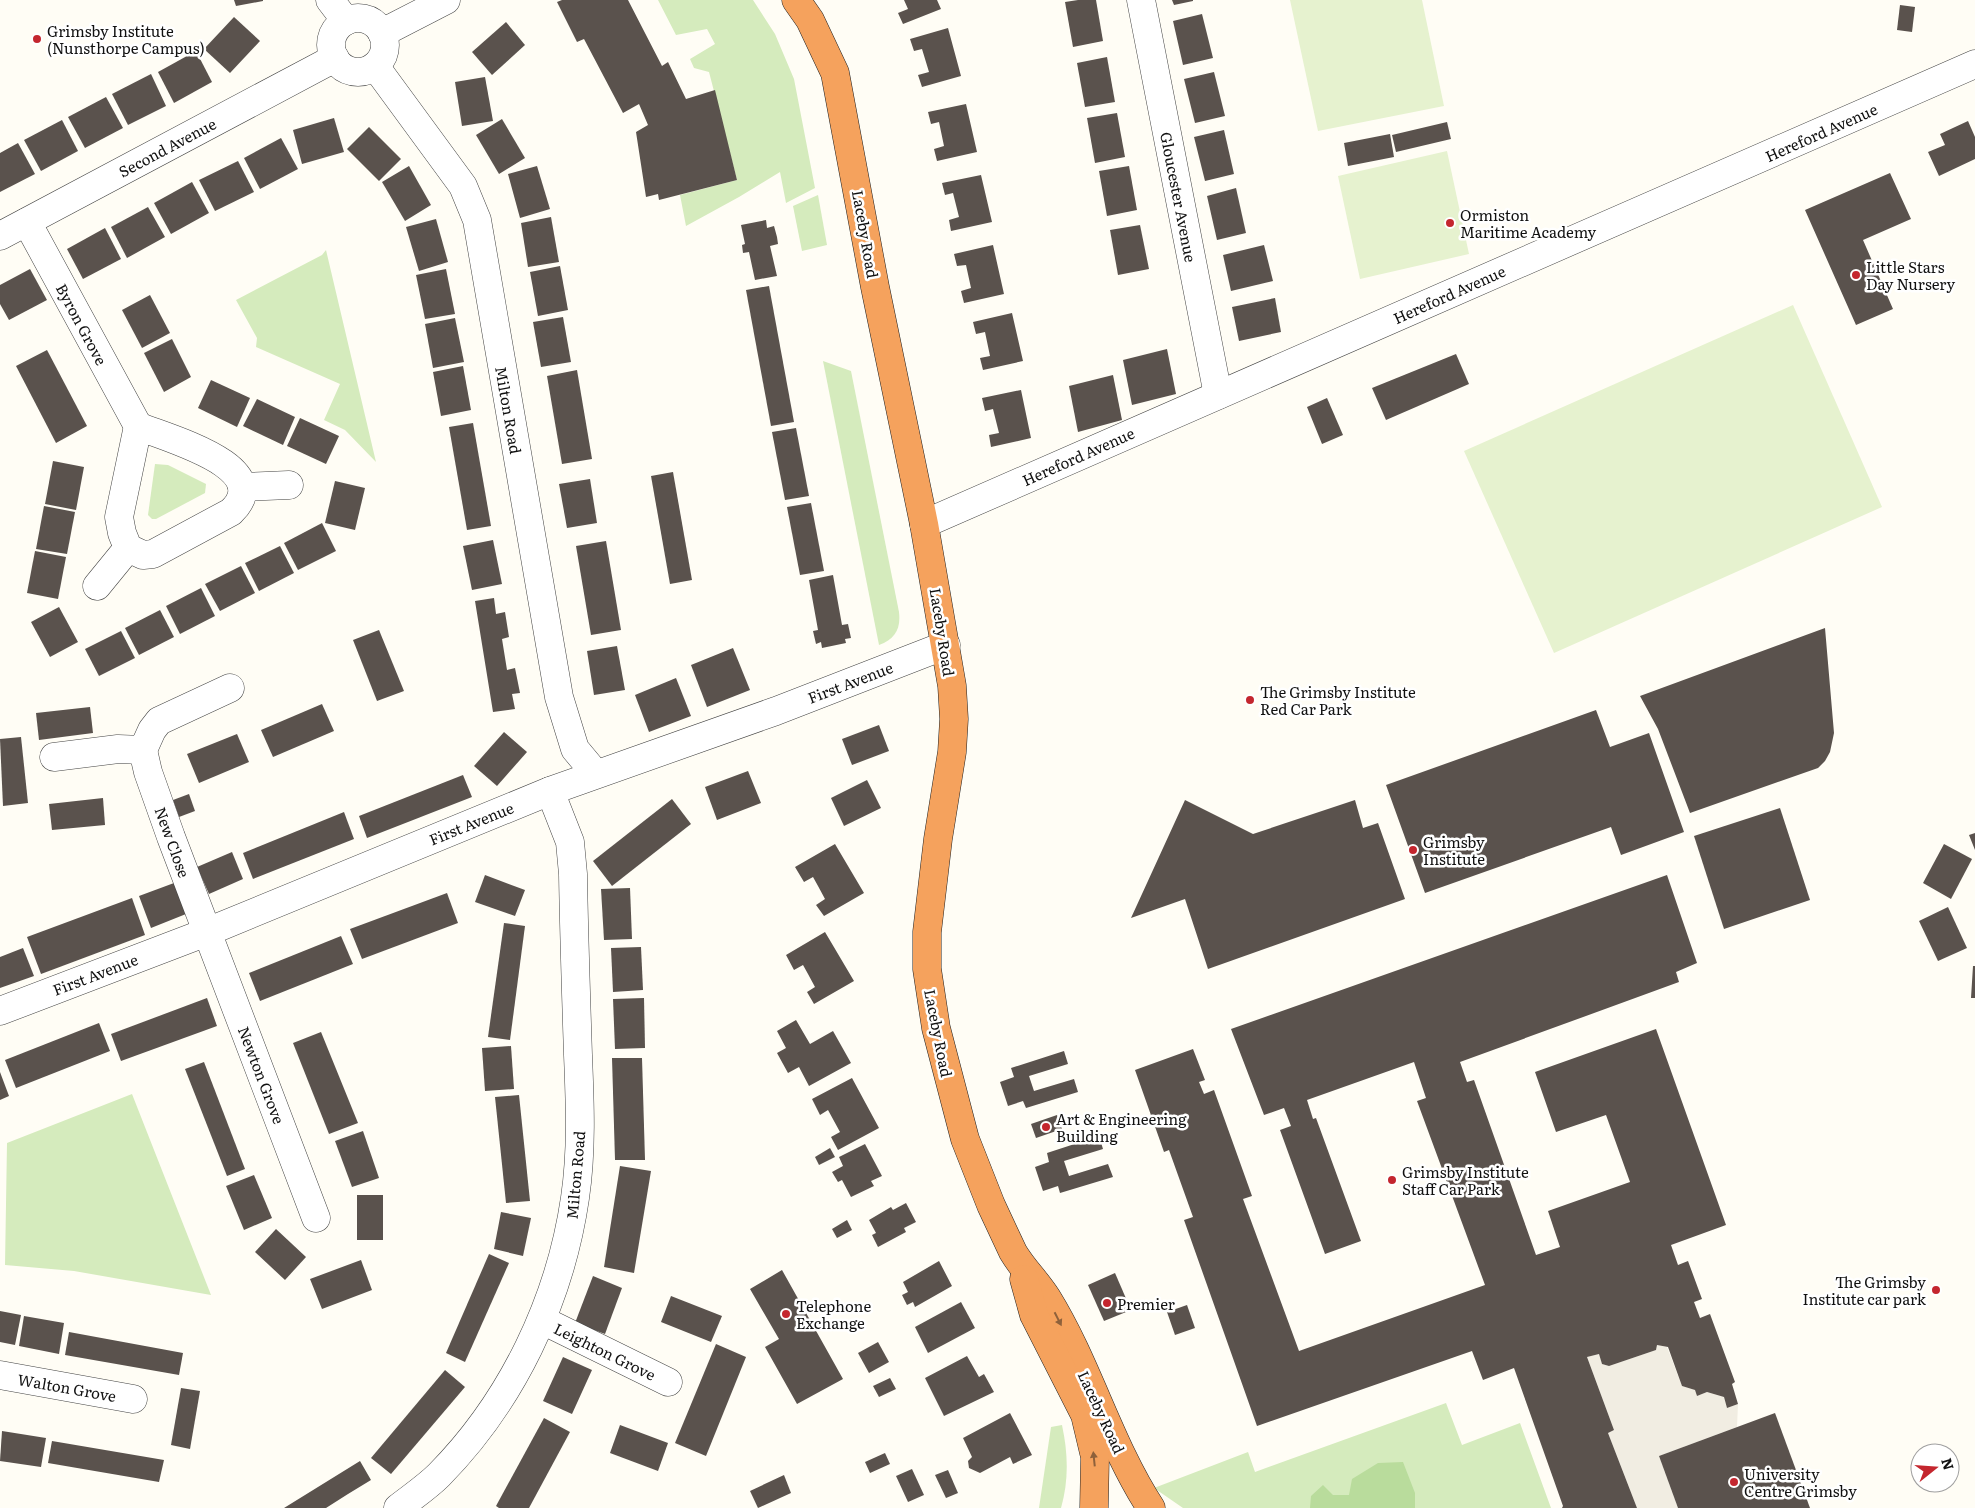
<svg xmlns="http://www.w3.org/2000/svg" width="1975" height="1508" font-family="Literata,serif">
<style>
.green{fill:#d5ebbd}
.forest{fill:#b9dc9c}
.pitch{fill:#e6f2cf}
.plaza{fill:#f1ede2}
.building{fill:#5a524d}
.lines{fill:none;stroke-linecap:round;stroke-linejoin:round}
.minor-casing{stroke:#444;stroke-width:29}
.highway-casing{stroke:#222;stroke-width:29}
.minor{stroke:#fff;stroke-width:28}
.highway{stroke:#f5a25d;stroke-width:28}
.oneway{fill:#8e613b}
.poi-dot{fill:#c4262e;stroke:#fff;stroke-width:2}
.labels{text-anchor:middle;dominant-baseline:central;stroke-width:5;stroke-linejoin:round;paint-order:stroke}
.poi-label{font-size:15px;fill:#111;stroke:#fff;text-anchor:start}
.street-label{font-size:15px;fill:#111;stroke:#fff}
</style>
<rect width="100%" height="100%" fill="#fffdf5"/>
<g class="green">
<path d="M658,0H753L775,34L794,79L815,188L786,203L780,172L739,197L686,226L680,195L737,180L709,72L694,68L690,59L715,44L707,29L676,35Z"/>
<path d="M818,195L827,245L802,251L793,206Z"/>
<path d="M326,250L376,462L345,430L324,420L340,384L256,347L257,338L236,300L322,255Z"/>
<path d="M823,361L851,371L899,612C901,629 895,639 879,645Z"/>
<path d="M155,464L168,465L206,484L205,493L156,519H152L148,515Z"/>
<path d="M132,1094L211,1295L74,1271L5,1265L7,1143Z"/>
<path d="M1446,1403L1462,1445L1520,1423L1551,1508H1183L1154,1488L1248,1452L1255,1472Z"/>
<path d="M1062,1425C1068,1453 1069,1480 1061,1508H1039L1051,1427Z"/>
</g>
<path class="forest" d="M1403,1462L1415,1493V1508H1310L1311,1496L1323,1485L1333,1495H1349L1352,1479L1378,1463Z"/>
<g class="pitch">
<path d="M1290,0H1422L1444,106L1318,131Z"/>
<path d="M1447,151L1469,254L1360,279L1338,176Z"/>
<path d="M1793,305L1882,507L1554,653L1464,451Z"/>
</g>
<path class="plaza" d="M1657,1345L1667,1347L1682,1386L1695,1390L1697,1396L1707,1392L1724,1397L1727,1408L1738,1404L1737,1427L1659,1456L1678,1508H1637L1608,1433L1614,1430L1587,1357L1599,1354L1602,1364L1609,1366L1656,1350Z"/>
<g class="building">
<path d="M234,0H263V1L236,6Z"/>
<path d="M562,0H628L662,66L668,62L686,99L715,90L737,180L659,200L658,194L646,197L636,132L648,125L639,104L623,113L584,39L577,42L557,2Z"/>
<path d="M904,0H937L941,9L903,24L898,13L908,9Z"/>
<path d="M1078,0H1096L1103,41L1073,47L1065,2Z"/>
<path d="M1172,0H1193V1L1174,5Z"/>
<path d="M1900,5L1915,7L1912,32L1897,30Z"/>
<path d="M1202,14L1213,58L1183,65L1173,21Z"/>
<path d="M234,17L260,41L230,73L204,49Z"/>
<path d="M506,22L525,45L492,75L472,52Z"/>
<path d="M948,28L961,76L922,87L918,75L929,72L922,49L914,51L910,39Z"/>
<path d="M196,51L212,82L174,103L158,72Z"/>
<path d="M1107,57L1115,102L1085,107L1077,63Z"/>
<path d="M1214,72L1225,116L1195,123L1184,79Z"/>
<path d="M151,74L166,106L128,125L112,94Z"/>
<path d="M485,77L493,121L462,126L455,82Z"/>
<path d="M106,97L123,128L85,148L68,117Z"/>
<path d="M966,104L977,152L937,161L934,149L944,146L939,122L931,124L928,112Z"/>
<path d="M1117,113L1125,157L1095,163L1087,118Z"/>
<path d="M334,118L344,152L302,164L293,130Z"/>
<path d="M502,119L525,158L499,174L476,135Z"/>
<path d="M62,120L78,151L41,171L24,140Z"/>
<path d="M1968,121L1975,137V159L1939,176L1928,152L1945,145L1940,134Z"/>
<path d="M1447,122L1451,139L1396,152L1392,135Z"/>
<path d="M369,127L401,159L379,181L347,149Z"/>
<path d="M1224,130L1234,174L1205,181L1194,137Z"/>
<path d="M1390,134L1394,157L1348,166L1344,143Z"/>
<path d="M281,138L298,169L260,189L244,158Z"/>
<path d="M18,143L35,174L0,192V153Z"/>
<path d="M238,161L254,192L215,211L199,180Z"/>
<path d="M409,166L431,205L405,221L382,182Z"/>
<path d="M537,166L550,209L520,218L508,174Z"/>
<path d="M1129,166L1137,210L1107,216L1099,171Z"/>
<path d="M1890,173L1911,219L1863,240L1893,309L1856,325L1805,210Z"/>
<path d="M981,175L992,222L951,231L949,220L959,217L953,193L945,195L942,183Z"/>
<path d="M192,182L209,213L171,234L154,203Z"/>
<path d="M1236,188L1246,233L1217,240L1207,196Z"/>
<path d="M148,207L165,237L127,258L111,227Z"/>
<path d="M551,217L559,262L528,267L521,223Z"/>
<path d="M436,219L448,262L419,271L406,227Z"/>
<path d="M766,220L767,228L774,226L777,237L778,244L770,246L777,276L755,280L749,252L743,253L742,245L745,244L741,225Z"/>
<path d="M1140,225L1149,269L1118,275L1110,230Z"/>
<path d="M105,228L121,259L83,279L67,249Z"/>
<path d="M993,245L1004,294L964,303L961,291L971,288L966,265L957,266L954,254Z"/>
<path d="M1264,245L1273,281L1231,291L1223,255Z"/>
<path d="M560,266L568,310L538,316L530,272Z"/>
<path d="M30,269L47,300L9,320L0,304V285Z"/>
<path d="M446,269L455,314L425,319L416,275Z"/>
<path d="M769,286L794,422L771,426L746,290Z"/>
<path d="M150,295L170,333L142,348L122,310Z"/>
<path d="M1275,298L1281,332L1239,341L1232,307Z"/>
<path d="M1012,313L1023,361L983,370L980,358L990,356L985,332L976,334L973,322Z"/>
<path d="M563,317L571,362L541,367L533,322Z"/>
<path d="M455,318L464,362L433,368L425,324Z"/>
<path d="M172,339L191,377L164,392L144,353Z"/>
<path d="M1167,349L1176,394L1132,405L1123,360Z"/>
<path d="M47,350L87,426L56,443L16,366Z"/>
<path d="M1456,354L1469,384L1386,420L1372,388Z"/>
<path d="M463,366L471,410L441,416L433,372Z"/>
<path d="M577,370L592,459L562,464L547,376Z"/>
<path d="M1113,375L1122,420L1078,432L1069,386Z"/>
<path d="M211,380L250,398L237,427L198,408Z"/>
<path d="M1021,390L1031,438L991,447L989,435L999,433L993,409L985,411L982,398Z"/>
<path d="M1327,398L1343,435L1322,444L1307,407Z"/>
<path d="M257,399L295,417L283,445L243,426Z"/>
<path d="M300,418L339,436L326,464L287,446Z"/>
<path d="M473,423L491,526L467,530L449,427Z"/>
<path d="M796,428L809,496L785,500L772,432Z"/>
<path d="M53,461L84,467L76,510L45,504Z"/>
<path d="M673,472L692,580L670,584L651,476Z"/>
<path d="M590,479L597,523L567,528L559,484Z"/>
<path d="M335,481L365,488L355,530L325,523Z"/>
<path d="M811,503L824,571L800,575L787,507Z"/>
<path d="M44,506L75,512L67,554L36,549Z"/>
<path d="M322,523L336,551L298,570L284,543Z"/>
<path d="M493,540L502,584L472,590L463,546Z"/>
<path d="M606,541L621,630L591,635L576,546Z"/>
<path d="M280,546L294,573L259,591L245,563Z"/>
<path d="M35,551L66,557L58,599L27,593Z"/>
<path d="M241,566L255,593L220,611L205,584Z"/>
<path d="M833,575L842,625L848,624L851,638L845,639L846,643L822,648L821,642L816,644L813,631L818,630L809,580Z"/>
<path d="M201,588L215,616L180,634L166,606Z"/>
<path d="M494,598L496,614L505,612L509,637L502,639L507,670L515,668L520,693L512,694L515,709L493,712L475,601Z"/>
<path d="M59,607L78,642L50,657L31,622Z"/>
<path d="M160,610L174,637L139,655L125,628Z"/>
<path d="M1825,628L1834,733L1830,752L1825,761L1818,768L1690,813L1658,729L1640,696Z"/>
<path d="M379,630L404,691L377,701L353,640Z"/>
<path d="M121,631L135,658L99,676L85,649Z"/>
<path d="M617,646L625,690L594,695L587,651Z"/>
<path d="M733,648L750,690L707,707L691,665Z"/>
<path d="M676,678L691,716L649,732L635,695Z"/>
<path d="M322,704L334,731L273,757L261,730Z"/>
<path d="M90,707L93,733L39,740L36,713Z"/>
<path d="M1596,710L1610,747L1649,733L1684,832L1621,855L1611,827L1425,893L1386,785Z"/>
<path d="M879,725L889,751L852,765L842,739Z"/>
<path d="M504,732L527,752L497,786L474,766Z"/>
<path d="M237,734L249,762L199,783L187,754Z"/>
<path d="M21,737L28,803L3,806L0,739Z"/>
<path d="M748,771L761,803L717,820L705,787Z"/>
<path d="M463,775L472,797L367,838L359,816Z"/>
<path d="M867,780L881,808L844,826L831,798Z"/>
<path d="M189,794L195,811L179,817L173,800Z"/>
<path d="M103,798L105,825L52,830L49,804Z"/>
<path d="M672,799L691,824L612,886L593,861Z"/>
<path d="M1185,800L1253,834L1355,800L1363,828L1378,823L1405,899L1208,969L1185,899L1131,918Z"/>
<path d="M1780,808L1810,900L1724,929L1694,836Z"/>
<path d="M344,812L354,839L253,879L243,853Z"/>
<path d="M1975,833V850L1969,835Z"/>
<path d="M835,844L864,893L824,916L816,905L825,899L818,886L813,877L804,882L795,867Z"/>
<path d="M1944,844L1972,859L1951,899L1923,883Z"/>
<path d="M232,852L243,879L209,894L197,867Z"/>
<path d="M485,875L525,890L515,916L475,902Z"/>
<path d="M1667,875L1697,963L1676,972L1679,982L1460,1062L1467,1082L1474,1080L1536,1255L1560,1247L1548,1211L1630,1182L1606,1115L1556,1132L1535,1072L1656,1029L1726,1225L1671,1245L1678,1265L1688,1261L1702,1299L1694,1302L1700,1318L1710,1314L1735,1382L1732,1384L1738,1404L1727,1408L1724,1397L1707,1392L1697,1396L1695,1390L1682,1386L1668,1347L1657,1345L1656,1350L1609,1366L1602,1364L1599,1354L1587,1357L1614,1430L1608,1433L1637,1508H1562L1563,1506L1514,1368L1483,1380L1472,1351L1257,1426L1184,1220L1193,1217L1169,1150L1164,1152L1135,1070L1193,1049L1205,1080L1199,1082L1204,1094L1214,1090L1252,1196L1243,1199L1299,1351L1485,1285L1417,1101L1426,1098L1414,1062L1307,1100L1313,1119L1316,1118L1361,1241L1325,1254L1280,1130L1291,1126L1284,1108L1264,1115L1231,1029Z"/>
<path d="M174,883L186,914L151,928L139,896Z"/>
<path d="M630,888L632,939L604,940L601,889Z"/>
<path d="M447,893L458,923L362,959L350,929Z"/>
<path d="M132,898L145,935L41,974L27,937Z"/>
<path d="M1948,907L1967,948L1938,961L1919,921Z"/>
<path d="M504,923L525,926L510,1040L488,1037Z"/>
<path d="M825,932L854,981L814,1004L807,992L815,987L808,974L803,965L794,970L786,955Z"/>
<path d="M341,936L353,964L260,1001L249,973Z"/>
<path d="M641,947L643,990L613,992L611,948Z"/>
<path d="M23,948L34,976L0,988V957Z"/>
<path d="M1973,966H1975V998H1971Z"/>
<path d="M207,998L217,1026L121,1061L111,1034Z"/>
<path d="M644,998L645,1048L615,1049L613,999Z"/>
<path d="M796,1020L810,1044L833,1031L851,1063L809,1086L799,1067L788,1073L777,1053L786,1048L777,1031Z"/>
<path d="M99,1023L110,1051L16,1088L5,1060Z"/>
<path d="M321,1032L358,1123L329,1134L293,1043Z"/>
<path d="M511,1046L514,1089L485,1091L482,1048Z"/>
<path d="M1064,1051L1068,1064L1029,1076L1034,1091L1074,1079L1078,1092L1026,1108L1023,1101L1008,1106L1000,1082L1014,1077L1011,1068Z"/>
<path d="M612,1058H642L645,1160H615Z"/>
<path d="M204,1062L245,1169L227,1176L185,1069Z"/>
<path d="M0,1072L9,1096L0,1100Z"/>
<path d="M852,1078L879,1128L838,1150L831,1137L840,1132L828,1110L820,1115L812,1099Z"/>
<path d="M519,1095L530,1201L506,1203L495,1097Z"/>
<path d="M1057,1115L1062,1129L1036,1138L1031,1124Z"/>
<path d="M363,1131L379,1178L352,1187L335,1141Z"/>
<path d="M1099,1136L1103,1149L1064,1161L1069,1176L1108,1164L1113,1177L1060,1193L1058,1186L1043,1191L1035,1167L1049,1162L1047,1153Z"/>
<path d="M865,1144L882,1176L871,1181L874,1186L851,1197L842,1180L838,1182L832,1172L843,1166L839,1157Z"/>
<path d="M830,1148L835,1157L819,1165L815,1157Z"/>
<path d="M620,1166L651,1171L634,1273L604,1267Z"/>
<path d="M254,1175L272,1218L244,1230L226,1186Z"/>
<rect x="357" y="1195" width="26" height="45"/>
<path d="M906,1203L916,1222L904,1228L906,1232L878,1247L872,1235L876,1233L869,1220L891,1207L893,1210Z"/>
<path d="M501,1212L531,1218L523,1256L494,1249Z"/>
<path d="M847,1220L852,1230L837,1238L832,1229Z"/>
<path d="M276,1229L306,1257L285,1280L255,1252Z"/>
<path d="M489,1254L509,1263L465,1362L446,1353Z"/>
<path d="M361,1260L372,1290L322,1309L310,1279Z"/>
<path d="M939,1261L952,1286L915,1307L913,1302L907,1305L902,1295L908,1292L903,1282Z"/>
<path d="M782,1270L843,1379L797,1404L765,1347L779,1339L750,1289Z"/>
<path d="M1115,1273L1131,1310L1104,1321L1088,1285Z"/>
<path d="M593,1276L622,1288L605,1334L575,1323Z"/>
<path d="M671,1296L722,1316L711,1342L661,1322Z"/>
<path d="M961,1302L975,1328L928,1353L915,1327Z"/>
<path d="M1187,1305L1195,1328L1175,1335L1167,1312Z"/>
<path d="M0,1311L21,1315L15,1345L0,1342Z"/>
<path d="M24,1316L64,1323L59,1354L19,1346Z"/>
<path d="M69,1332L183,1353L179,1375L65,1355Z"/>
<path d="M878,1342L889,1362L869,1373L858,1353Z"/>
<path d="M716,1344L746,1357L706,1456L675,1443Z"/>
<path d="M967,1356L979,1377L984,1374L994,1392L944,1416L925,1378Z"/>
<path d="M563,1357L592,1370L572,1414L543,1401Z"/>
<path d="M445,1370L465,1387L391,1474L371,1458Z"/>
<path d="M890,1378L896,1389L879,1397L873,1386Z"/>
<path d="M181,1388L200,1391L190,1449L171,1445Z"/>
<path d="M1010,1413L1032,1455L1013,1464L1010,1457L980,1473L969,1468L968,1461L972,1457L963,1438Z"/>
<path d="M1775,1413L1810,1508H1678L1659,1456Z"/>
<path d="M544,1418L570,1432L529,1508H499L496,1506Z"/>
<path d="M620,1425L668,1443L658,1471L610,1453Z"/>
<path d="M2,1431L46,1438L41,1467L0,1461Z"/>
<path d="M52,1441L164,1460L159,1482L48,1463Z"/>
<path d="M885,1453L890,1464L870,1473L865,1462Z"/>
<path d="M360,1461L371,1480L348,1494L326,1508H284Z"/>
<path d="M912,1469L924,1495L908,1502L896,1476Z"/>
<path d="M948,1470L958,1493L946,1498L935,1475Z"/>
<path d="M784,1475L791,1493L758,1508L750,1491Z"/>
</g>
<g class="lines">
<g class="minor-casing">
<g id="minor">
<path d="M330,0L346,21"/>
<path d="M1141,0L1218,395"/>
<circle cx="358" cy="45" r="27"/>
<path d="M382,33L446,0"/>
<path d="M375,66L463,186L477,220L559,697L575,749L595,773"/>
<path d="M27,222L138,426"/>
<path d="M0,236L335,58"/>
<path d="M138,426C166,438 278,467 231,512L153,554L143,555L128,548L122,533L119,517Z"/>
<path d="M242,487L289,485"/>
<path d="M924,524L1975,64"/>
<path d="M97,586L128,548"/>
<path d="M143,750L148,772L171,837L316,1218"/>
<path d="M54,757L118,749L143,750L152,730L159,721L230,688"/>
<path d="M0,1011L207,932L550,791L776,711L946,645"/>
<path d="M542,1320L668,1382"/>
<path d="M0,1375L133,1399"/>
<path d="M398,1508C412,1497 427,1487 439,1475C512,1401 560,1301 575,1198C582,1151 580,1103 578,1055C576,995 574,935 573,874L570,842L550,791"/>
</g>
</g>
<g class="highway-casing">
<g id="highway">
<path d="M796,0L810,20L835,73L875,287L924,524L952,686L954,719L952,752L938,839L927,932V969L936,1028L965,1139L991,1205L1013,1252C1023,1269 1037,1282 1047,1298C1088,1364 1109,1444 1151,1508"/>
<path d="M1024,1279L1034,1315L1085,1415L1095,1457L1094,1508"/>
</g>
</g>
<use href="#minor" class="minor"/>
<use href="#highway" class="highway"/>
</g>
<defs><path id="oneway-solid" d="M-6-.8H1V-3.2L6.5 0L1 3.2V.8H-6Z" transform="scale(1.25)"/></defs>
<g class="oneway">
<use href="#oneway-solid" transform="translate(1058 1319) rotate(63)"/>
<use href="#oneway-solid" transform="translate(1094 1459) rotate(-96)"/>
</g>
<g class="poi-dot">
<circle cx="37" cy="39" r="5"/>
<circle cx="1450" cy="223" r="5"/>
<circle cx="1856" cy="275" r="5"/>
<circle cx="1250" cy="700" r="5"/>
<circle cx="1413" cy="850" r="5"/>
<circle cx="1046" cy="1127" r="5"/>
<circle cx="1392" cy="1180" r="5"/>
<circle cx="1936" cy="1290" r="5"/>
<circle cx="1107" cy="1303" r="5"/>
<circle cx="786" cy="1314" r="5"/>
<circle cx="1734" cy="1482" r="5"/>
</g>
<g class="labels">
<g class="poi-label">
<text x="47" y="30">Grimsby Institute<tspan x="47" dy="17">(Nunsthorpe Campus)</tspan></text>
<text x="1460" y="214">Ormiston<tspan x="1460" dy="17">Maritime Academy</tspan></text>
<text x="1866" y="266">Little Stars<tspan x="1866" dy="17">Day Nursery</tspan></text>
<text x="1260" y="691">The Grimsby Institute<tspan x="1260" dy="17">Red Car Park</tspan></text>
<text x="1423" y="841">Grimsby<tspan x="1423" dy="17">Institute</tspan></text>
<text x="1056" y="1118">Art &amp; Engineering<tspan x="1056" dy="17">Building</tspan></text>
<text x="1402" y="1171">Grimsby Institute<tspan x="1402" dy="17">Staff Car Park</tspan></text>
<text x="1926" y="1281" text-anchor="end">The Grimsby<tspan x="1926" dy="17">Institute car park</tspan></text>
<text x="1117" y="1303">Premier</text>
<text x="796" y="1305">Telephone<tspan x="796" dy="17">Exchange</tspan></text>
<text x="1744" y="1473">University<tspan x="1744" dy="17">Centre Grimsby</tspan></text>
</g>
<g class="street-label">
<text transform="translate(1821 132) rotate(-24)">Hereford Avenue</text>
<text transform="translate(167 147) rotate(-28)">Second Avenue</text>
<text transform="translate(1179 197) rotate(79)">Gloucester Avenue</text>
<text transform="translate(866 234) rotate(80)">Laceby Road</text>
<text transform="translate(1449 294) rotate(-24)">Hereford Avenue</text>
<text transform="translate(82 324) rotate(62)">Byron Grove</text>
<text transform="translate(509 410) rotate(80)">Milton Road</text>
<text transform="translate(1078 456) rotate(-24)">Hereford Avenue</text>
<text transform="translate(943 632) rotate(81)">Laceby Road</text>
<text transform="translate(850 682) rotate(-21)">First Avenue</text>
<text transform="translate(471 823) rotate(-22)">First Avenue</text>
<text transform="translate(173 842) rotate(70)">New Close</text>
<text transform="translate(95 974) rotate(-21)">First Avenue</text>
<text transform="translate(939 1033) rotate(79)">Laceby Road</text>
<text transform="translate(262 1075) rotate(69)">Newton Grove</text>
<text transform="translate(575 1175) rotate(-85)">Milton Road</text>
<text transform="translate(605 1351) rotate(26)">Leighton Grove</text>
<text transform="translate(67 1387) rotate(10)">Walton Grove</text>
<text transform="translate(1102 1412) rotate(65)">Laceby Road</text>
</g>
</g>
<g transform="translate(1935 1468) rotate(73)"><circle r="24" fill="#ffffff" stroke="#a0a0a0"/>
<path d="M0-4L9 19L0 12L-9 19Z" fill="#c4262e"/>
<text y="-8" font-size="14" font-weight="bold" text-anchor="middle" fill="#111111">N</text>
</g>
</svg>
